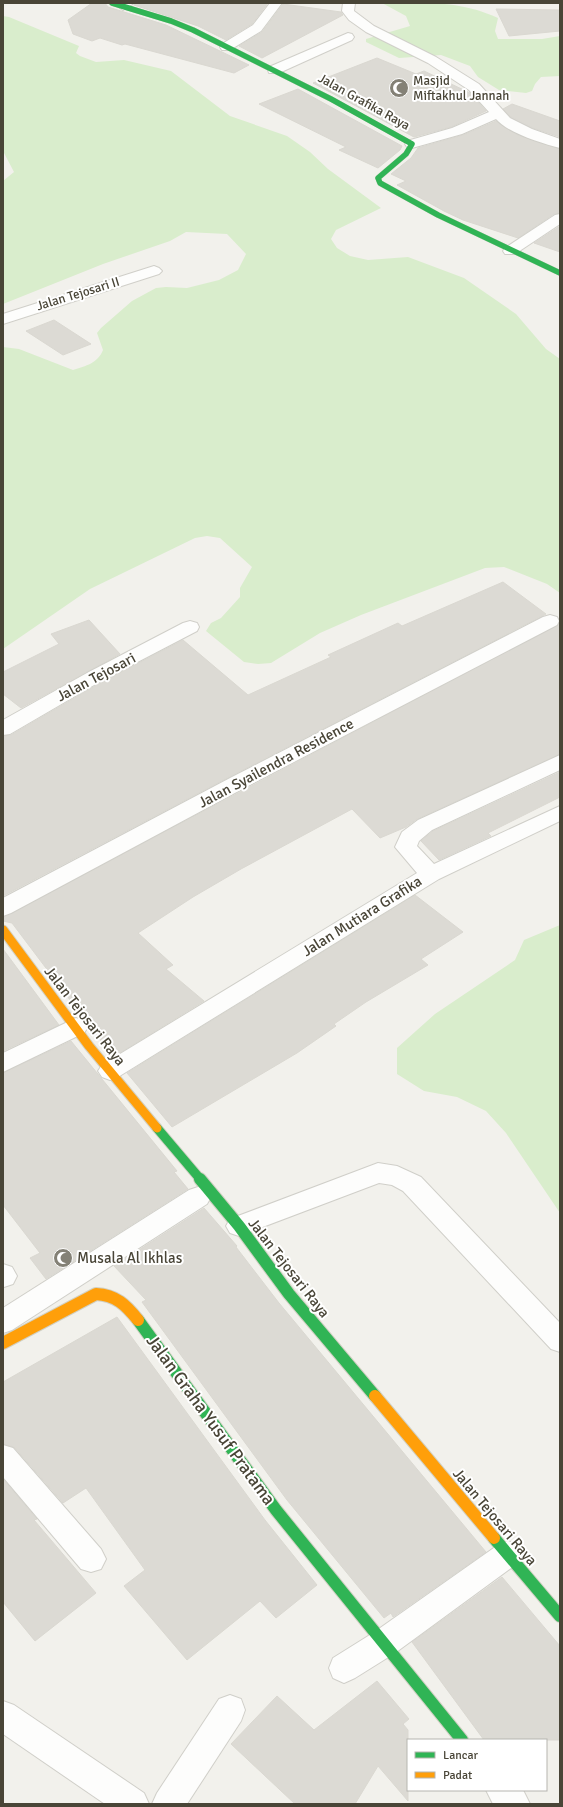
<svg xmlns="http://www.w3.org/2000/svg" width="563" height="1807" font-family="Signika,sans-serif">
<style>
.green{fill:#d9edcc}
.building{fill:#dcdad4;stroke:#dad8d1}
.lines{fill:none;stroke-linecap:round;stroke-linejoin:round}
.street-casing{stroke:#d0cfc9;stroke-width:2}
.fast-far2-casing{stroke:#d1d0c3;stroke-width:6}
.fast-far1-casing{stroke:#d1d0c3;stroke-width:11}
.fast-casing{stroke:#d1d0c3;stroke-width:14}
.slow-far1-casing{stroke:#d1d0c3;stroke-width:11}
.slow-casing{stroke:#d1d0c3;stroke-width:14}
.street{fill:#fdfdfc;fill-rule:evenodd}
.fast-far2{stroke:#30b455;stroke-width:5.5}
.fast-far1{stroke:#30b455;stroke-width:9}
.fast{stroke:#30b455;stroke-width:12}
.slow-far1{stroke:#ff9f0a;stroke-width:9}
.slow{stroke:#ff9f0a;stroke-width:12}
.labels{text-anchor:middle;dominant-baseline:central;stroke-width:4;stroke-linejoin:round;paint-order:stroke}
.far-poi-label{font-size:13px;fill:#494537;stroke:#fff;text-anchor:start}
.far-street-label{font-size:13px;fill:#494537;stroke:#fff}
.street-label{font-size:15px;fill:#494537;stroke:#fff}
.poi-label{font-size:15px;fill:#494537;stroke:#fff;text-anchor:start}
.near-street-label{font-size:18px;fill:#494537;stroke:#fff}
</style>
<rect width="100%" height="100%" fill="#f2f1ec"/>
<g class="green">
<path d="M382,3C425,3 458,0 498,18L495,31L498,39H542L560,36V76L541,77L535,84L532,91L526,93L499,90L478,77L470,66L441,55L399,58L366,42V39L410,26L406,16Z"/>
<path d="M3,16L9,17L79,46L76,53L80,56L96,62L124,60L171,71L230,116L287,136L310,152L328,169L381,208L336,230L331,239L337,248L350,256L368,260L408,257L464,278L516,314L546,349L560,359V593L547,584L504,567L485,568L361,615L320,633L271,663L258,664L244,662L206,631L211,623L221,618L240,597V588L252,567L220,538L207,536L195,538L90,589L3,649V347L19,349L73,370C86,366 98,363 103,350L97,333L101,328L132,301L156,288L166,287L187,288L219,280L238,270L246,254L227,234L186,232L170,241L103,264L3,304V181L14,172L3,151Z"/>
<path d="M560,925V1213L506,1133L486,1111L457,1097L424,1091L397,1074V1048L435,1014L515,960L524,940Z"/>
</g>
<g class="building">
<path d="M92,3H105L108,7L166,25L249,65L234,73L125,44L122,45L100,38L92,41L73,34L68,20Z"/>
<path d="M135,3H268L252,24L226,40L198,26L134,5Z"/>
<path d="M283,4L341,12L343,15L262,58L239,46L262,32Z"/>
<path d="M496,9L560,10V31L509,36Z"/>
<path d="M377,58L416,74L424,71L470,93L486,111L451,127L414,137L313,83Z"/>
<path d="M298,89L402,146L400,150L378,168L339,150L346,147L259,104Z"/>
<path d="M512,104L560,121V137L533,128L511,117L503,109Z"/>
<path d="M496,121L516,134L560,149V213L554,214L518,238L463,220L444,211L397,185L406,181L391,174L411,158L418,148L463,135Z"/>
<path d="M560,226V252L534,243Z"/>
<path d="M54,320L91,344L63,355L26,331Z"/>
<path d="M503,582L546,614L231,776L3,896V736L11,735L102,682L183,640L248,695L331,657L328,655L398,623L402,626Z"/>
<path d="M89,620L120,654L21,708L3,694V672L59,644L51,634Z"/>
<path d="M559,624L560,754L417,819L406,827L380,838L352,809L241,869L193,897L138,933L173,965L166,969L204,1001L113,1057L12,923L3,921V917Z"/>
<path d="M560,772V797L488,833L491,836L439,860L421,841L433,831Z"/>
<path d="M415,895L463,932L421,959L428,965L366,1002L334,1024L336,1026L297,1053L172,1127L127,1073Z"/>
<path d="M3,949L59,1025L3,1051Z"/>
<path d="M71,1041L177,1171L174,1172L188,1189L46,1279L30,1258L40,1253L3,1205V1073Z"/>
<path d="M204,1208L237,1246L236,1247L279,1303L486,1552L393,1617L391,1613L384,1618L287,1500L142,1302L146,1300L114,1266Z"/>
<path d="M117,1317L265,1520L317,1585L276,1618L260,1601L187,1660L124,1586L145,1570L86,1488L63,1503L14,1447L3,1444V1382Z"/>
<path d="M3,1479L37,1519L34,1520L96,1593L35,1641L3,1602Z"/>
<path d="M502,1577L560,1646V1740H484L412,1642Z"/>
<path d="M377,1681L409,1719L403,1724L408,1730V1801L378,1766L355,1804H295L231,1744L277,1696L314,1730Z"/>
</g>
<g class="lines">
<g class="street-casing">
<g id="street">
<path d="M119,3H134L123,10L117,6Z"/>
<path d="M270,3H282L261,31L230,50H222L220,47L222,44L253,25Z"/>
<path d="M343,3H355L354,11L374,26L436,57L479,84L510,118L532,129L560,139V148C541,143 508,133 496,119L462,134L412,148L407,147L405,144L407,141L452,128L489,112L469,90L428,63L366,32L349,20L342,11Z"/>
<path d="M348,33L352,34L354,37L352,40L279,73H269L268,70L269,67Z"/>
<path d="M560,214V224L515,254H505L503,251L505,248L555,215Z"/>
<path d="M154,266L159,268L162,271L159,274L3,324V314Z"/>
<path d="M550,615L557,617L559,621L557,625L246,787L11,913L3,916V898L232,777L543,617Z"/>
<path d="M190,621L197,623L199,627L197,631L101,681L10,734L3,735V720L87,673L183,623Z"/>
<path d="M560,755V770L432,830L419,841L417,846L434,864L560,806V821L439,879L118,1077L110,1080L102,1077L98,1071L102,1065L417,873L395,847L402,832L418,820Z"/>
<path d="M76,1018L84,1021L88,1027L84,1033L3,1072V1053Z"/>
<path d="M378,1163L397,1166L421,1177L560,1323V1352L551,1349L403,1191L392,1185L379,1183L239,1236L230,1233L226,1226L230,1219Z"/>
<path d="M198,1187L207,1190L211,1197L207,1204L12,1330L3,1333V1308L189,1190Z"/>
<path d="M3,1264L12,1267L17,1276L13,1284L4,1287Z"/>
<path d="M3,1445L13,1448L101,1549L106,1559L101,1569L91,1572L81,1569L3,1477Z"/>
<path d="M508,1541L518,1545L523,1554L518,1563L395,1653L355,1678L344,1683L333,1678L329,1668L333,1658L373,1633L498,1545Z"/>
<path d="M230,1695L241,1699L245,1710L241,1721L187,1804H152L157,1793L219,1699Z"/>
<path d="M3,1701L14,1705L144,1793L149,1804H105L3,1734Z"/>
<path d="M486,1790H523L530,1804H493Z"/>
</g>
</g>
<g class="fast-far2-casing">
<path id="fast-far2" d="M112,3L171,21L193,30L331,99L412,144L406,154L378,178L380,183L438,215L560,273"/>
</g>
<g class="fast-far1-casing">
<path id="fast-far1" d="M157,1128L201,1180"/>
</g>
<g class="fast-casing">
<g id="fast">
<path d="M200,1179L239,1226L289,1294L375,1396"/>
<path d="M138,1320L276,1510L462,1740"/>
<path d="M494,1538L560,1616"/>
</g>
</g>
<g class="slow-far1-casing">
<path id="slow-far1" d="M3,930L89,1046L157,1128"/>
</g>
<g class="slow-casing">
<g id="slow">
<path d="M3,1343L96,1294C116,1295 126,1305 138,1320"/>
<path d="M375,1396L494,1538"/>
</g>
</g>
<use href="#street" class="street"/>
<use href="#fast-far2" class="fast-far2"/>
<use href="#fast-far1" class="fast-far1"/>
<use href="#fast" class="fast"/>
<use href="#slow-far1" class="slow-far1"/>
<use href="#slow" class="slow"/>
</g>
<defs>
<g id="mosque-disc" transform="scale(1)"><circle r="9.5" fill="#848176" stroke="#fff"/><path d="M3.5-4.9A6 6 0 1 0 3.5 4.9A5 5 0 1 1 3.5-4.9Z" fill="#fff"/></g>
</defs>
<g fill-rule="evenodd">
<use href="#mosque-disc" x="399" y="88"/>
<use href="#mosque-disc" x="63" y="1258"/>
</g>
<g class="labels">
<g class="far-poi-label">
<text x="413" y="81">Masjid<tspan x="413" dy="15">Miftakhul Jannah</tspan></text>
</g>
<g class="far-street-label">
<text transform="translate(364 102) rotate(29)">Jalan Grafika Raya</text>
<text transform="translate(78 294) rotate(-17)">Jalan Tejosari II</text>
</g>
<g class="street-label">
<text transform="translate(96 677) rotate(-28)">Jalan Tejosari</text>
<text transform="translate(276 763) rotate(-28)">Jalan Syailendra Residence</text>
<text transform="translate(362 916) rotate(-32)">Jalan Mutiara Grafika</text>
<text transform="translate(85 1016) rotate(52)">Jalan Tejosari Raya</text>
<text transform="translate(289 1268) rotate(52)">Jalan Tejosari Raya</text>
<text transform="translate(495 1517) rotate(50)">Jalan Tejosari Raya</text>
</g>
<g class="poi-label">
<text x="77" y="1258">Musala Al Ikhlas</text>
</g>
<g class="near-street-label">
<text transform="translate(211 1420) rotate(54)">Jalan Graha Yusuf Pratama</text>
</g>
</g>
<rect width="563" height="1807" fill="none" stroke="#494537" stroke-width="8"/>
<rect x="407" y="1739" width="140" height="52" fill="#ffffff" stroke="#b6b5af"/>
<rect x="415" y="1752" width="20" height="6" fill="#30b455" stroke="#b6b5af"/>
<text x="443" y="1759" font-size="12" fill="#494537">Lancar</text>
<rect x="415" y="1772" width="20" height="6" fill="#ff9f0a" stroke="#b6b5af"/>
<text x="443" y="1779" font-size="12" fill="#494537">Padat</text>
</svg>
